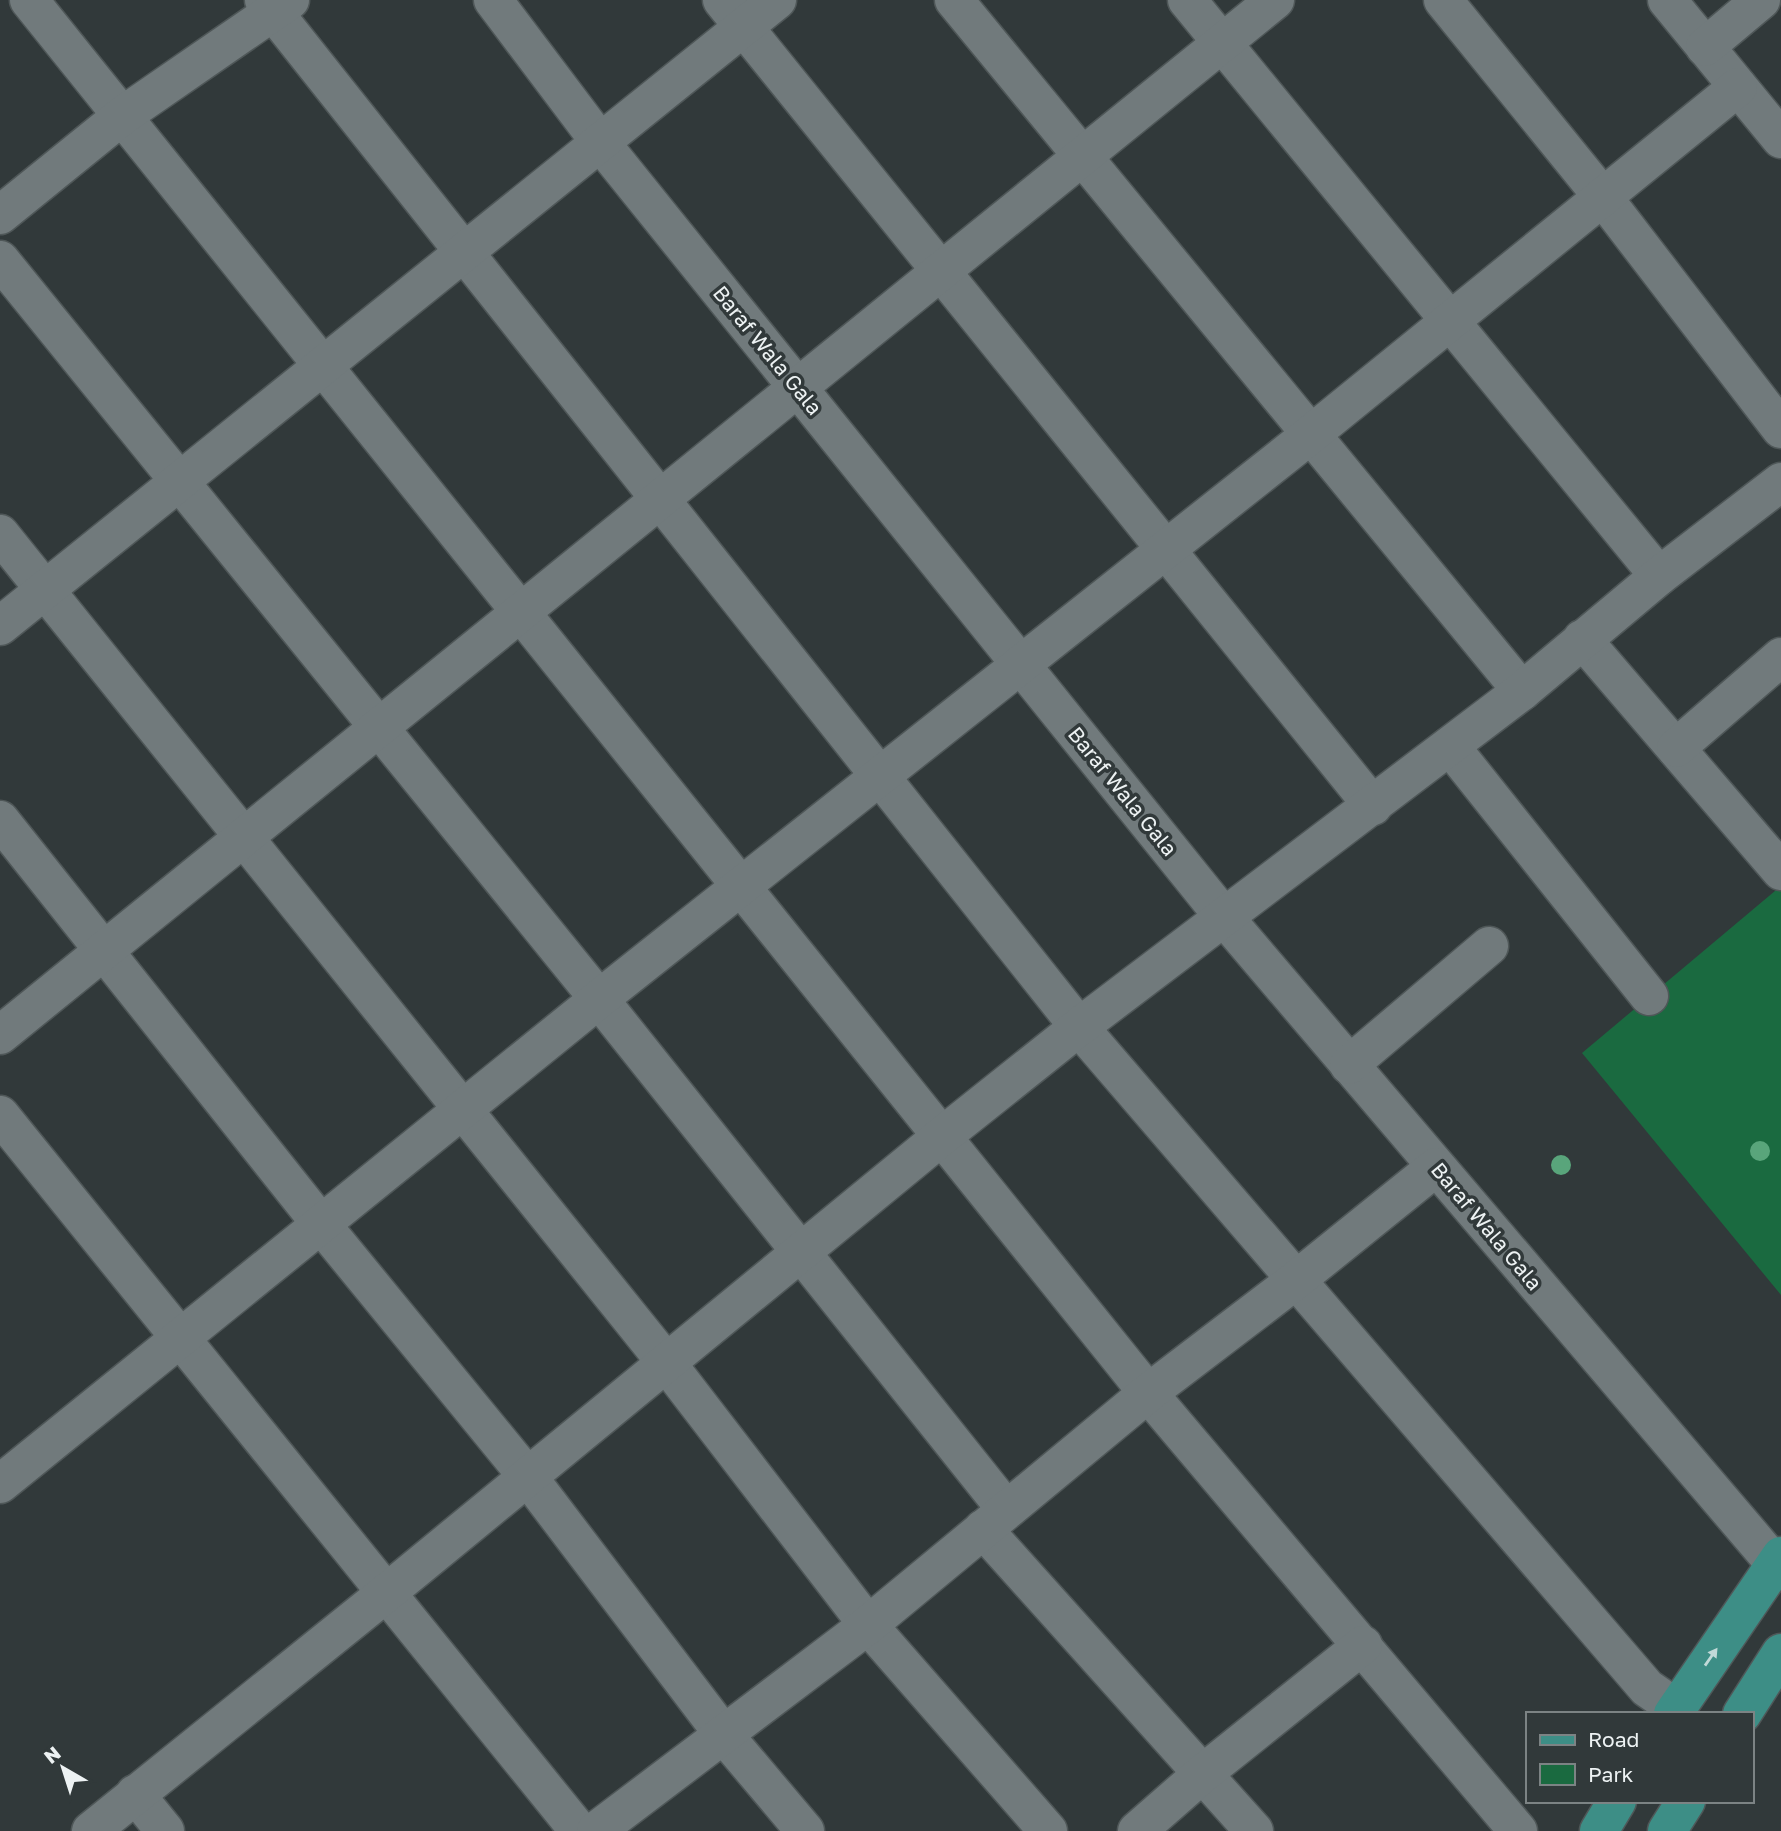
<svg xmlns="http://www.w3.org/2000/svg" width="1781" height="1831" font-family="'Golos Text',sans-serif">
<style>
.green{fill:#1a6a40}
.lines{fill:none;stroke-linecap:round;stroke-linejoin:round}
.minor-casing{stroke:#4f5758;stroke-width:41}
.major-casing{stroke:#4f5758;stroke-width:41}
.minor{stroke:#717a7c;stroke-width:38}
.major{stroke:#3d8e86;stroke-width:38}
.tree{fill:#59a57b}
.oneway{fill:#c1d9d8}
.labels{text-anchor:middle;dominant-baseline:central;stroke-width:7;stroke-linejoin:round;paint-order:stroke}
.street-label{font-size:21px;fill:#edf2f3;stroke:#31393a}
</style>
<rect width="100%" height="100%" fill="#31393a"/>
<path class="green" d="M1781,886V1295L1582,1053Z"/>
<g class="lines">
<g class="minor-casing">
<g id="minor">
<path d="M29,0L1148,1393L1518,1831"/>
<path d="M264,0L1079,1027L1647,1688L1676,1708"/>
<path d="M493,0L600,142L1224,917L1776,1565"/>
<path d="M722,0L1373,806"/>
<path d="M954,0L1522,691"/>
<path d="M1187,0L1659,576"/>
<path d="M1443,0L1602,196L1781,429"/>
<path d="M1667,0L1781,139"/>
<path d="M1705,47L1761,0"/>
<path d="M0,215L122,116L290,0"/>
<path d="M0,260L599,999L1005,1508"/>
<path d="M0,534L665,1361L868,1625L1048,1831"/>
<path d="M0,626L777,0"/>
<path d="M1582,639L1781,871"/>
<path d="M1450,746L1649,996"/>
<path d="M1676,748L1781,657"/>
<path d="M0,820L321,1224L528,1477L724,1735L805,1831"/>
<path d="M0,1035L1275,0"/>
<path d="M1349,1065L1489,946"/>
<path d="M0,1115L579,1831"/>
<path d="M0,1484L599,999L1310,435L1738,87"/>
<path d="M983,1529L1254,1831"/>
<path d="M135,1794L165,1831"/>
<path d="M91,1831L385,1594L941,1137L1079,1027L1522,691L1659,576L1781,482"/>
<path d="M596,1831L868,1625L1148,1393L1296,1280L1436,1167"/>
<path d="M1137,1831L1201,1775L1363,1645"/>
</g>
</g>
<g class="major-casing">
<g id="major">
<path d="M1673,1714L1781,1556"/>
<path d="M1742,1714L1781,1653"/>
<path d="M1599,1831L1617,1801"/>
<path d="M1667,1831L1686,1801"/>
</g>
</g>
<use href="#minor" class="minor"/>
<use href="#major" class="major"/>
</g>
<g class="tree">
<circle cx="1760" cy="1151" r="10"/>
<circle cx="1561" cy="1165" r="10"/>
</g>
<defs><path id="oneway-solid" d="M-6-.8H1V-3.2L6.5 0L1 3.2V.8H-6Z" transform="scale(1.75)"/></defs>
<use class="oneway" href="#oneway-solid" transform="translate(1711 1657) rotate(-55)"/>
<g class="labels">
<g class="street-label">
<text transform="translate(768 350) rotate(51)">Baraf Wala Gala</text>
<text transform="translate(1123 791) rotate(51)">Baraf Wala Gala</text>
<text transform="translate(1487 1226) rotate(50)">Baraf Wala Gala</text>
</g>
</g>
<rect x="1526" y="1712" width="228" height="91" fill="#31393a" stroke="#7c8384" stroke-width="2"/>
<rect x="1540" y="1735" width="35" height="10" fill="#3d8e86" stroke="#7c8384" stroke-width="2"/>
<text x="1588" y="1747" font-size="21" fill="#edf2f3">Road</text>
<rect x="1540" y="1764" width="35" height="21" fill="#1a6a40" stroke="#7c8384" stroke-width="2"/>
<text x="1588" y="1782" font-size="21" fill="#edf2f3">Park</text>
<g transform="translate(63 1768) rotate(321)" stroke="#31393a" stroke-width="5" paint-order="stroke">
<path d="M0-5L12 26L0 18L-12 26Z" fill="#edf2f3"/>
<text y="-10" font-size="19" font-weight="bold" text-anchor="middle" fill="#edf2f3">N</text>
</g>
</svg>
